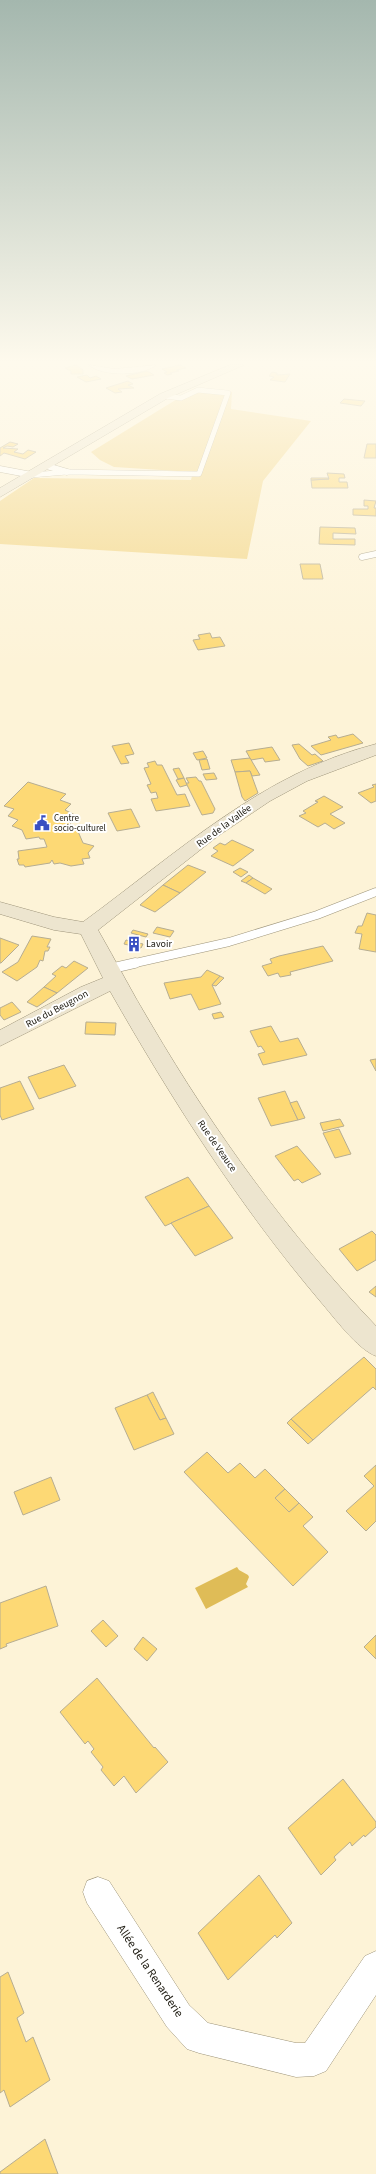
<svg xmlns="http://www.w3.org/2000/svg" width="376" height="2174" font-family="'Source Sans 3',sans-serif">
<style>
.green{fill:#f3d687}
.water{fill:#dfbc57}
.building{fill:#fdd975;stroke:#b6ad92}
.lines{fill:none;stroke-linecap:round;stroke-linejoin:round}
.lane-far3-casing{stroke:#9e957b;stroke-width:5.5}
.lane-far2-casing{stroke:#9e957b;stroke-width:7}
.lane-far1-casing{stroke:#9e957b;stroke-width:9}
.lane-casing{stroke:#9e957b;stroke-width:11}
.street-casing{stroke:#9e957b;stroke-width:1}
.secondary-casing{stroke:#9e957b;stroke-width:1}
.lane-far3{stroke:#fff;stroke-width:5}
.lane-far2{stroke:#fff;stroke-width:6}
.lane-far1{stroke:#fff;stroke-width:8}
.lane{stroke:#fff;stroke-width:10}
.street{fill:#fff;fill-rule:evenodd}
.secondary{fill:#ede5cf;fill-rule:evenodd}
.labels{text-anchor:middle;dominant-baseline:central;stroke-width:4;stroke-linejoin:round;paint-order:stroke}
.far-poi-label{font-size:9px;fill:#1c190f;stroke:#fff;text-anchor:start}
.street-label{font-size:10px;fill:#1c190f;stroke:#fff}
.poi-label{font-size:10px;fill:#1c190f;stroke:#fff;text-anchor:start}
.near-street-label{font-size:12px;fill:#1c190f;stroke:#fff}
</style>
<rect width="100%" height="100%" fill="#fdf3d7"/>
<path class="green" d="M195,388L232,392L231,409L311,421L263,481L247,559L0,544V501L34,478L191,480L193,472L114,467L100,460L91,452Z"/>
<path class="water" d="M237,1567L239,1570L248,1575L249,1577L246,1584L248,1587L206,1609L195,1588Z"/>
<g class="building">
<path d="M76,365L83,370V374H71V371L65,368Z"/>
<path d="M180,365L186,368L176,370L179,371L170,373L172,374L167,375L164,373L167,372L162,369Z"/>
<path d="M147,371L154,375L132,379L126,376Z"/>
<path d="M272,372L277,373V375L290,374L285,382L270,380L274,377L269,376Z"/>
<path d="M87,375L90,378L96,376L101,379L86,382L77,377Z"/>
<path d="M128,381L133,384L128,385L134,388L118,389L122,392L115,393L106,388Z"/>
<path d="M344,399L354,400L365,401L361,406L340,403Z"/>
<path d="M10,442L18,444L13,447L7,446L3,448L18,449L14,452L23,454L28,450L36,452L25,459L4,453L0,456V448Z"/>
<path d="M367,444H376V458H364Z"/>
<path d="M327,473L344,474L345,478H339V482H347L348,488H312L311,480L329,479Z"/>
<path d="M311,478H328L329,479L311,480Z"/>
<path d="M364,500L376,501L374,508H376V516L353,515V509H368V506H364Z"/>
<path d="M320,527L355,528L356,534L333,533V539H355V545L319,544Z"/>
<path d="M300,564H320L323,579H303Z"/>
<path d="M210,633L212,638L220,637L225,646L198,650L193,640L200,639L198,635Z"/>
<path d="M353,734L363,743L321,755L311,746L331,740L328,737L336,735L338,738Z"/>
<path d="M129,743L134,754L125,756L129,763L121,764L112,746Z"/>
<path d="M299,744L312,755L315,754L323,761L308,766L300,759L292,745Z"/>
<path d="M272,747L280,760L265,762L263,758L251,760L246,751Z"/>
<path d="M203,751L207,758L197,760L193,753Z"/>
<path d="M250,758L260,775L252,776L250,771L235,772L231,760Z"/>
<path d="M207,759L210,769L202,770L199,760Z"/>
<path d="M155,761L157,765H162L177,795L185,794L190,806L156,811L151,799L158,798L156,792L151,793L147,785L151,784L144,768L149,767L147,763Z"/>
<path d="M179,768L184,778L178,779L173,769Z"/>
<path d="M250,771L258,793L245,801L242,797L235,772Z"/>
<path d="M214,773L217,779L206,780L203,774Z"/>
<path d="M196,777L199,781H201L215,809L213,813L202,815L186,783H189L186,778Z"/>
<path d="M184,778L187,785L180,787L176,780Z"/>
<path d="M28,782L66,794L60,800L71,804L65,810L75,815L69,821L73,830L77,829L83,843L94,846L88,853L90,858L82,859L84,864L71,866L60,863L54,864L52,860L50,863L25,867L24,865H19L17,859H19L18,851L47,847L44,839H40L39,837L26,839L22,830L12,826L18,820L8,816L14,809L4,806Z"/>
<path d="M376,784V801L371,803L358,793L374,787L372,785Z"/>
<path d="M324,796L343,807L330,814L345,823L334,829L325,823L318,827L299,816L306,813L303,811L318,802L315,801Z"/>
<path d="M131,809L140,827L117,831L108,813Z"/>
<path d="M232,840L254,850L233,866L211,856L218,851L213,848L220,843L225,845Z"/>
<path d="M188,865L206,872L180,893L163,885Z"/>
<path d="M240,868L248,872L241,877L233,872Z"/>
<path d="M249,875L253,878L246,883L241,881Z"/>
<path d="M253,878L272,889L265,894L246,883Z"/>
<path d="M163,885L180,893L155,912L140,905Z"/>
<path d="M367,913L376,915V952L359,949L362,934L355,933L358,926H362Z"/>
<path d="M157,927L174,931L170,937L153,933Z"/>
<path d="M133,930L148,934L146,937L131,933Z"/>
<path d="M32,936L51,939L47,947H50L48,951H45L43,961L40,960L37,967L17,981L2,972L18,962Z"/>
<path d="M0,938L19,945L1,963H0Z"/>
<path d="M126,940L143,944L141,948L124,944Z"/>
<path d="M323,946L333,961L290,972L291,975L280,977L278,973L268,976L262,966L272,963L270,959L279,956Z"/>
<path d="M74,961L88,968L57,993L44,987L56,976L52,974L62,966L66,968Z"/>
<path d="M207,970L220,976L212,985L221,1004L199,1010L191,994L170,999L164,983L201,977Z"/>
<path d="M220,976L224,978L216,986L212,985Z"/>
<path d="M44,987L57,993L37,1007L27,1002Z"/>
<path d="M12,1002L21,1012L4,1020L0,1015V1008Z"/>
<path d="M221,1012L224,1017L214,1019L212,1014Z"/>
<path d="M86,1022L116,1023L115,1035L85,1034Z"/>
<path d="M271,1026L280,1042L298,1038L307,1055L263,1065L258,1054L265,1052L261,1046L258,1047L250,1031Z"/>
<path d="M376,1059V1071L370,1060Z"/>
<path d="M64,1065L76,1086L39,1099L28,1077Z"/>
<path d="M20,1081L34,1109L2,1120L0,1115V1088Z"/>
<path d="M285,1091L298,1120L271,1126L258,1098Z"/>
<path d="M297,1101L305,1118L298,1120L290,1103Z"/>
<path d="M340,1119L344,1126L323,1131L320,1123Z"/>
<path d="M339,1129L351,1154L335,1158L323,1133Z"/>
<path d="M297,1146L321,1174L302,1183L298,1179L294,1181L275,1156Z"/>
<path d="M188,1177L209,1206L165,1226L145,1197Z"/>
<path d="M209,1206L233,1238L195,1256L171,1223Z"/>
<path d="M372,1231L376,1235V1260L357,1271L339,1249Z"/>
<path d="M376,1286V1297L369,1292Z"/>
<path d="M364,1357L376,1369V1390L373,1387L313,1440L291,1419Z"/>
<path d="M153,1392L166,1418L160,1420L147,1395Z"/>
<path d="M147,1395L160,1420L166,1418L174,1434L134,1450L115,1408Z"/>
<path d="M291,1419L313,1440L308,1444L287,1423Z"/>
<path d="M207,1452L228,1473L240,1463L255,1478L265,1469L285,1489L275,1498L289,1512L299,1503L313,1517L303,1526L328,1552L293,1586L184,1472Z"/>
<path d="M376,1465V1521L366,1531L346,1511L374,1486L364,1476Z"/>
<path d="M51,1477L60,1500L23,1515L14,1492Z"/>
<path d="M285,1489L299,1503L289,1512L275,1498Z"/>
<path d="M46,1586L58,1626L6,1644L7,1646L0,1649V1603Z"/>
<path d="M103,1620L118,1636L106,1647L91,1631Z"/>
<path d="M376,1635V1659L364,1647Z"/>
<path d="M143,1637L157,1649L147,1661L134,1649Z"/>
<path d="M97,1678L154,1748L155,1747L168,1762L136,1793L124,1776L114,1786L101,1770L103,1767L91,1752L94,1749L88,1741L85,1744L60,1712Z"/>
<path d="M343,1779L376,1822V1827L365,1837L364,1835L352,1846L350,1842L334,1857L336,1860L321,1875L288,1828Z"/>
<path d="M259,1875L292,1923L277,1938L275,1935L228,1980L198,1933Z"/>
<path d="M8,1972L24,2013L17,2018L26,2042L33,2037L50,2080L10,2107L4,2090L0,2093V1977Z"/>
<path d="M45,2139L58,2174H0V2172Z"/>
</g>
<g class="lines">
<g class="lane-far3-casing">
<path id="lane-far3" d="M32,475L67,472L199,474L228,393L198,390L181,398L164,396"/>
</g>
<g class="lane-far2-casing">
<path id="lane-far2" d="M362,557L376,554"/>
</g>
<g class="lane-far1-casing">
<path id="lane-far1" d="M131,964L229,942L317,915L376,892"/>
</g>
<g class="lane-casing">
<path id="lane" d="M109,969L135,963"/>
</g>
<g class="street-casing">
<g id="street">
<path d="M89,365L115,369L156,365C143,376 102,377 89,365Z"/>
<path d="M47,463L71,470L72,472L67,475L43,468V464Z"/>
<path d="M0,466L32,472L37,475L32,478L0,472Z"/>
<path d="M98,1877L109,1881L189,2005L208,2023L296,2043H305L365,1956L376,1951V1995L326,2071L314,2076L296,2077L199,2053L187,2049L167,2027L87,1903L83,1892L87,1881Z"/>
</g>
</g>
<g class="secondary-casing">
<g id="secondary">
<path d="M230,365H244L168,398L0,497V488L160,394Z"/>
<path d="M376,744V755L307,781L270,801L218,836L98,930C116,961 132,993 151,1024C215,1133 289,1235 376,1326V1356C357,1349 334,1317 320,1301C239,1205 172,1100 110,991L0,1046V1030L81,987L103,978L81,934L54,930L0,914V902L54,917L83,922C176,854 262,773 376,744Z"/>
</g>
</g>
<use href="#lane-far3" class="lane-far3"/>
<use href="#lane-far2" class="lane-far2"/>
<use href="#lane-far1" class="lane-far1"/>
<use href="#lane" class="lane"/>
<use href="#street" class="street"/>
<use href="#secondary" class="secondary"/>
</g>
<linearGradient id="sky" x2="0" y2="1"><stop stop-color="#a4b7ae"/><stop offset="0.54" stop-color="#fefaed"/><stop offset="1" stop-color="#fefaed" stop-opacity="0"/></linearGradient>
<rect width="376" height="670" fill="url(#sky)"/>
<defs>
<g id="civic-bare" transform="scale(1.2)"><path d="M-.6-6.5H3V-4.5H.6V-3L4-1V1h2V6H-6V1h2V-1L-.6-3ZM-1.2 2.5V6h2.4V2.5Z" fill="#394fc2" stroke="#fff" stroke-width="2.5" paint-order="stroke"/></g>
<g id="building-bare" transform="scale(1.2)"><path d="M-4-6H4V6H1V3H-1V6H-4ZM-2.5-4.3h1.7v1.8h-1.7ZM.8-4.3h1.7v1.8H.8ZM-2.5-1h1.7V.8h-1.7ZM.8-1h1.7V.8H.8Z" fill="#394fc2" stroke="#fff" stroke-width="2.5" paint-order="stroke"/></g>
</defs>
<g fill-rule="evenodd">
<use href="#civic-bare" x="42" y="823"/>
<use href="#building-bare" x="134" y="944"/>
</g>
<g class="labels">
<g class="far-poi-label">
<text x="54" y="818">Centre<tspan x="54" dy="10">socio-culturel</tspan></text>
</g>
<g class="street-label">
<text transform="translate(224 826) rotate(-36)">Rue de la Vallée</text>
<text transform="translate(57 1009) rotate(-28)">Rue du Beugnon</text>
<text transform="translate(217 1146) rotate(55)">Rue de Veauce</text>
</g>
<g class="poi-label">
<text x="146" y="944">Lavoir</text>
</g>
<g class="near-street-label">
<text transform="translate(150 1971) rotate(56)">Allée de la Renarderie</text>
</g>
</g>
</svg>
